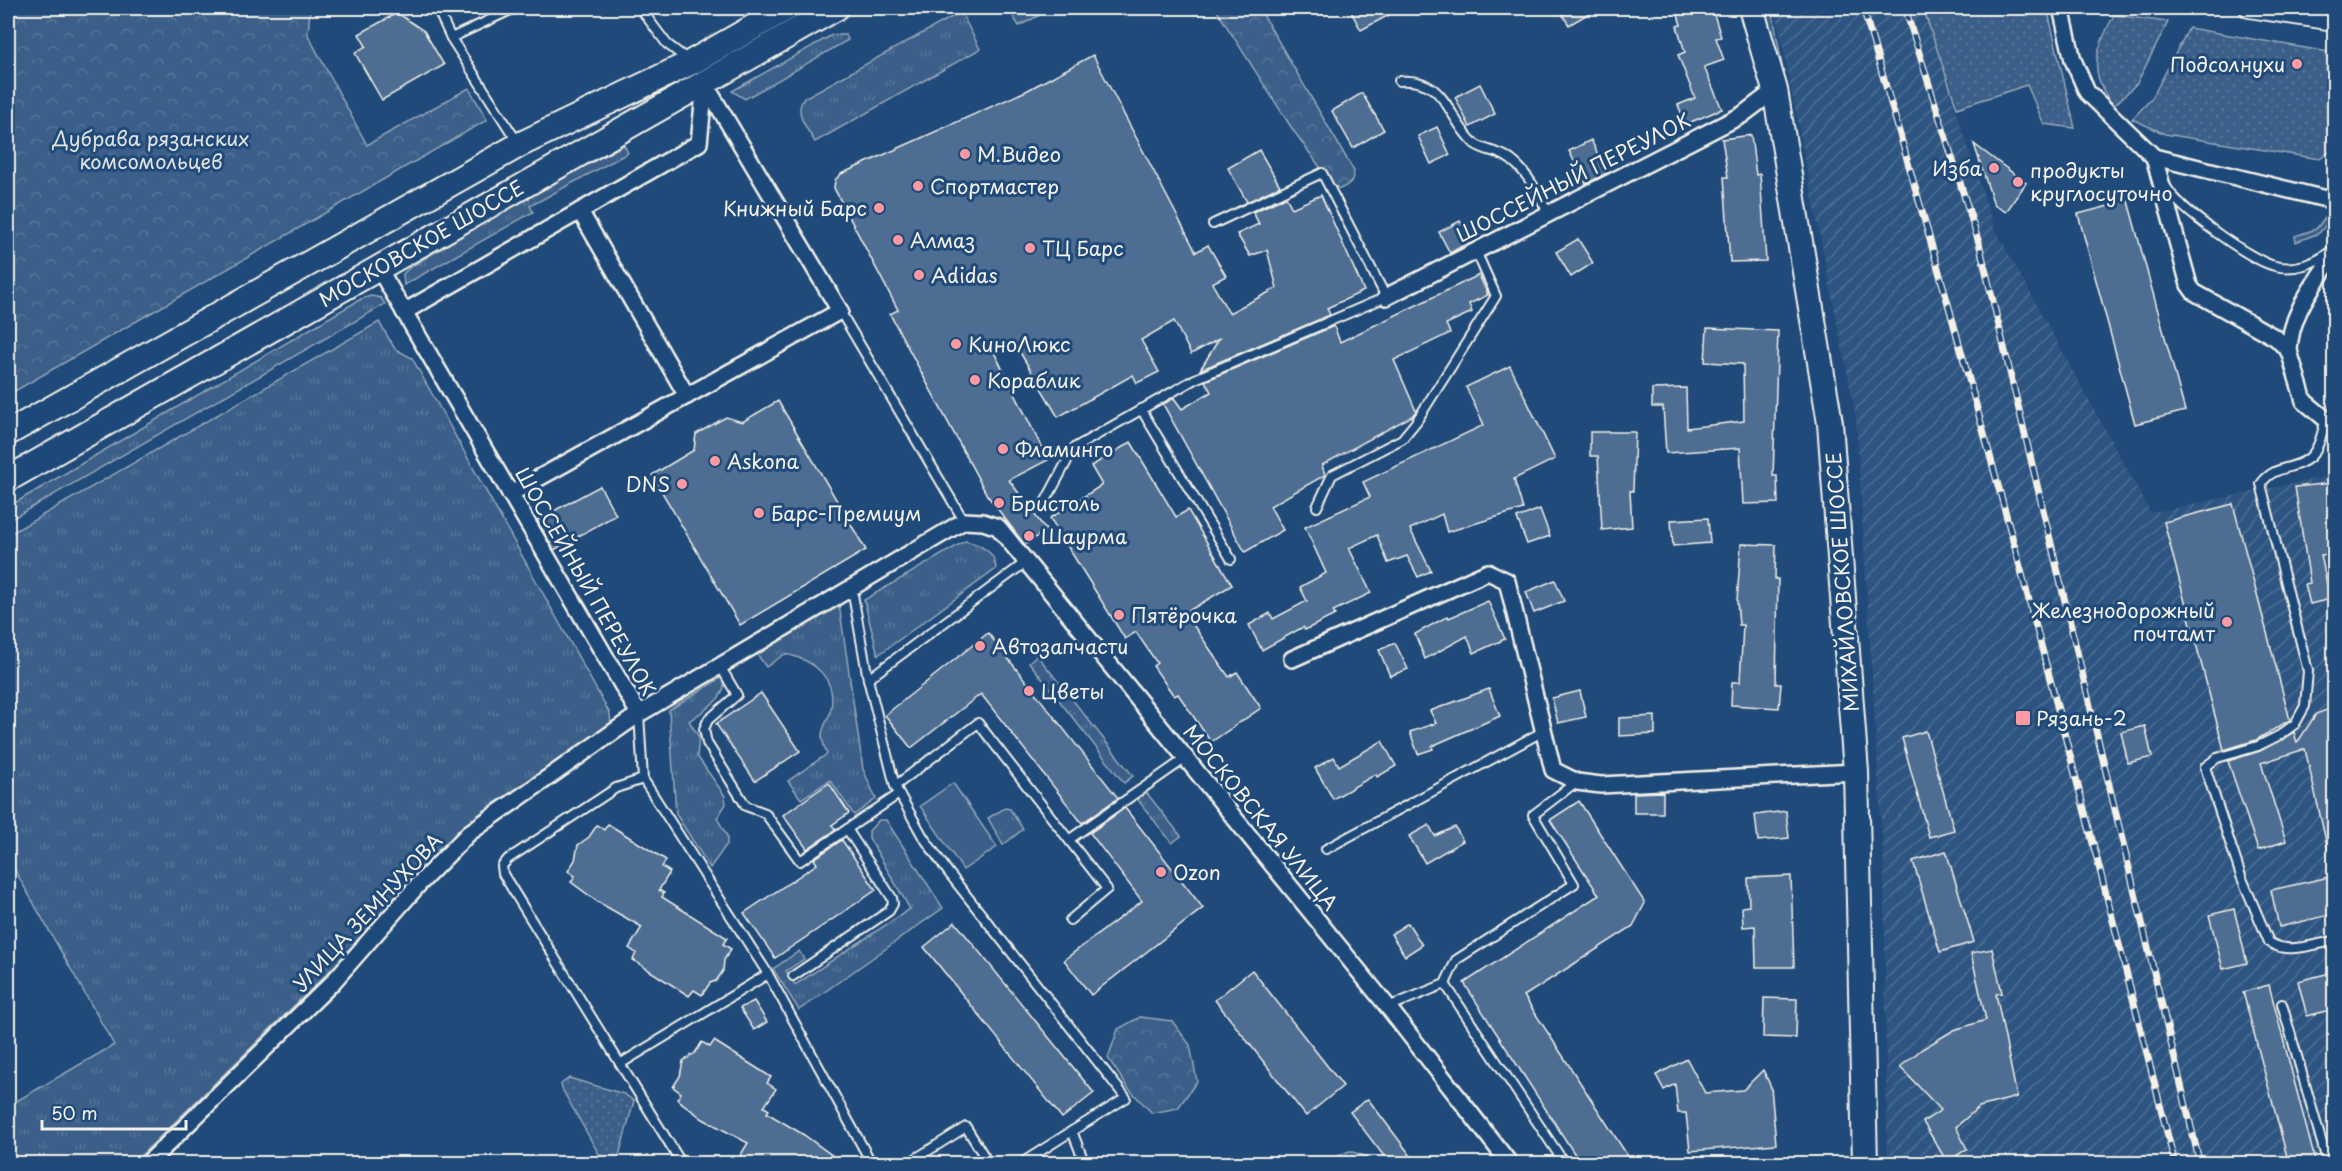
<svg xmlns="http://www.w3.org/2000/svg" width="2342" height="1171" font-family="'Playpen Sans',sans-serif">
<style>
.industrial{fill:url(#industrial-furrows)}
.grass{fill:url(#grass-tufts);stroke:#97a8b8;stroke-width:1.5}
.forest{fill:url(#forest-crowns);stroke:#97a8b8;stroke-width:1.5}
.park{fill:url(#park-dots);stroke:#97a8b8;stroke-width:1.5}
.pitch{fill:#3a5f88;stroke:#97a8b8;stroke-width:1.5}
.building{fill:#4d6e92;stroke:#f4f1e8;stroke-width:1.5}
.lines{fill:none;stroke-linecap:round;stroke-linejoin:round}
.service-casing{stroke:#f4f1e8;stroke-width:12}
.minor-casing{stroke:#f4f1e8;stroke-width:20}
.tertiary-casing{stroke:#f4f1e8;stroke-width:22}
.primary-casing{stroke:#f4f1e8;stroke-width:28}
.service{stroke:#1f4a7a;stroke-width:8}
.minor{stroke:#1f4a7a;stroke-width:15}
.tertiary{stroke:#1f4a7a;stroke-width:18}
.primary{stroke:#1f4a7a;stroke-width:24}
.rail-casing{stroke:#f4f1e8;stroke-width:7}
.rail{stroke:#1f4a7a;stroke-width:4.5;stroke-dasharray:14;stroke-linecap:butt}
.poi-dot{fill:#ff9aa2;stroke:#1f4a7a;stroke-width:2}
.labels{text-anchor:middle;dominant-baseline:central;stroke-width:6;stroke-linejoin:round;paint-order:stroke}
.poi-label{font-size:20px;fill:#f4f1e8;stroke:#1f4a7a;text-anchor:start}
.park-label{font-size:20px;fill:#e1e2de;stroke:#1f4a7a}
.street-label{font-size:20px;fill:#f4f1e8;stroke:#1f4a7a}
</style>
<defs>
<pattern id="industrial-furrows" width="10" height="10" patternUnits="userSpaceOnUse" patternTransform="scale(1.5)"><rect width="10" height="10" fill="#2d5581"/><path d="M-1 1l2-2M0 10L10 0M9 11l2-2" fill="none" stroke="#4c6e93"/></pattern>
<pattern id="grass-tufts" width="24" height="20" patternUnits="userSpaceOnUse" patternTransform="scale(1.5)"><rect width="24" height="20" fill="#3a5f88"/><path d="M3 7l-1-3M5 7V3M7 7l1-3M15 17l-1-3M17 17v-4M19 17l1-3" fill="none" stroke="#577699"/></pattern>
<pattern id="forest-crowns" width="20" height="18" patternUnits="userSpaceOnUse" patternTransform="scale(1.5)"><rect width="20" height="18" fill="#3a5f88"/><path d="M2 6a3 3 0 1 1 6 0M12 15a3 3 0 1 1 6 0" fill="none" stroke="#577699"/></pattern>
<pattern id="park-dots" width="8" height="8" patternUnits="userSpaceOnUse" patternTransform="scale(1.5)"><rect width="8" height="8" fill="#3a5f88"/><path d="M2 2h.1M6 6h.1" fill="none" stroke="#577699" stroke-width="1.8" stroke-linecap="round"/></pattern>
</defs>
<rect width="100%" height="100%" fill="#1f4a7a"/>
<filter id="ink" filterUnits="userSpaceOnUse"><feTurbulence type="fractalNoise" baseFrequency=".0167" numOctaves="2"/><feDisplacementMap in="SourceGraphic" scale="12" xChannelSelector="R" yChannelSelector="G"/><feConvolveMatrix kernelMatrix="1 2 1 2 8 2 1 2 1" color-interpolation-filters="sRGB"/></filter>
<g filter="url(#ink)">
<path class="industrial" d="M1775,8H1923L1994,227L2151,513L2334,475V1163H1887L1884,869L1856,418Z"/>
<g class="grass">
<path d="M1008,8H1053L1019,26Z"/>
<path d="M1763,8H1772L1788,100Z"/>
<path d="M961,12L980,49L815,142C807,128 793,113 804,98Z"/>
<path d="M832,35H846L848,40L745,99L732,91Z"/>
<path d="M624,145L628,153L530,206L533,212L404,285L403,274L409,268L525,198Z"/>
<path d="M2325,218L2330,221L2319,233L2296,242L2295,236L2316,229Z"/>
<path d="M371,296L381,298L385,304L8,521V507L361,299Z"/>
<path d="M379,322L395,349L412,358L610,714L611,726L483,811L445,844L413,876L349,952L133,1163H8V1106L114,1045L8,858V535Z"/>
<path d="M965,541C980,544 996,552 996,569L878,655L864,600Z"/>
<path d="M839,604L863,769L876,799L854,815L830,780L801,799L788,781L827,754C825,749 822,741 822,735C822,728 828,720 830,713C839,680 815,660 785,654L766,667L757,654Z"/>
<path d="M1037,655L1133,776L1124,783L1029,662Z"/>
<path d="M722,677C732,696 702,711 689,721L699,737L697,756L725,796L726,804L717,818L727,836V844L710,868L676,814L669,710Z"/>
<path d="M1146,792L1181,836L1172,843L1137,799Z"/>
<path d="M1005,808L1010,809L1023,829L1003,845L988,818Z"/>
<path d="M879,820H886L943,908L799,1010L773,969L799,951L804,959L786,971L795,985L910,909L869,838V831Z"/>
</g>
<g class="forest">
<path d="M8,8H310L308,35L367,145L469,88L487,120L8,395Z"/>
<path d="M1215,8H1259L1354,171C1353,182 1350,184 1340,189L1333,185L1293,130Z"/>
<path d="M1140,1017L1172,1021L1190,1045L1197,1081L1178,1108L1152,1113L1128,1088L1108,1058L1118,1029Z"/>
<path d="M1349,1151L1368,1157L1374,1163H1335L1336,1157Z"/>
</g>
<g class="park">
<path d="M1923,8H2047L2075,128L2044,124L2027,85L1957,108Z"/>
<path d="M2114,15L2168,22L2137,83L2114,106C2087,73 2095,50 2114,15Z"/>
<path d="M2189,28L2334,53L2333,149L2320,159L2307,157L2165,134L2132,119L2152,98Z"/>
<path d="M569,1078L624,1094L634,1101L617,1163H604L562,1089L561,1084Z"/>
</g>
<path class="pitch" d="M953,783L997,847L963,870L920,806Z"/>
<g class="building">
<path d="M1349,8H1402L1361,30Z"/>
<path d="M1558,8H1598L1569,25Z"/>
<path d="M1676,8H1712L1721,37L1716,38L1724,60L1704,67L1722,109L1686,124L1678,105L1695,98L1678,55L1685,52L1677,26L1681,25Z"/>
<path d="M397,13L424,31L444,65L382,100L355,53L366,46L359,34Z"/>
<path d="M1093,55L1196,252L1208,245L1226,276L1212,283L1229,313L1277,288L1267,250L1250,256L1237,234L1259,224L1253,212L1286,197L1292,208L1321,195L1364,291L1327,308L1330,315L1200,370L1219,339L1191,354L1174,321L1141,340L1159,372L1137,383L1133,375L1058,417L1014,342L994,352L1048,460L1009,480L1046,530L1025,545L987,495L890,314L898,310L834,188L835,180L841,174L1026,91Z"/>
<path d="M1480,84L1495,114L1470,127L1455,97Z"/>
<path d="M1362,93L1384,130L1353,148L1332,111Z"/>
<path d="M1437,127L1450,155L1431,164L1418,136Z"/>
<path d="M1751,135L1756,175L1760,174L1766,261L1730,262L1724,177H1728L1722,139Z"/>
<path d="M1591,140L1607,173L1586,184L1569,151Z"/>
<path d="M1974,144L2026,183L2006,212L1994,205Z"/>
<path d="M1259,150L1280,186L1247,202L1228,168Z"/>
<path d="M2128,201L2185,411L2135,424L2078,214Z"/>
<path d="M1460,221L1471,241L1450,253L1439,232Z"/>
<path d="M1578,239L1593,263L1571,277L1556,252Z"/>
<path d="M1479,275L1488,295L1469,304L1472,312L1446,324L1450,333L1394,360L1416,411L1412,416L1322,465L1325,475L1270,506L1283,530L1245,552L1163,404L1174,398L1182,409L1211,392L1205,381L1334,326L1340,342Z"/>
<path d="M1707,328L1778,331L1773,476H1777L1778,503L1743,504L1740,448L1666,453L1663,407H1652V389L1686,388L1687,428L1744,421L1743,364L1705,362Z"/>
<path d="M1510,366L1555,459L1514,479L1523,509L1447,532L1442,514L1410,529L1431,571L1418,577L1407,556L1388,563L1377,535L1349,548L1371,593L1333,611L1335,615L1305,630L1303,627L1262,650L1249,625L1270,613L1273,619L1307,601L1300,587L1326,573L1305,527L1370,497L1363,482L1484,425L1466,387Z"/>
<path d="M778,401L866,550L740,625L652,475L694,450L696,434L726,417L742,422Z"/>
<path d="M1590,432H1635L1633,491H1630L1632,527L1602,530L1598,456H1590Z"/>
<path d="M1131,442L1176,517L1188,510L1232,585L1185,613L1229,677L1237,672L1261,708L1211,742L1178,694L1174,696L1153,666L1157,663L1136,632L1125,639L1050,518L1102,485L1091,466Z"/>
<path d="M2332,483L2334,554L2321,555L2330,599L2310,604L2305,584L2310,583L2295,487Z"/>
<path d="M600,486L616,515L554,550L537,520Z"/>
<path d="M2233,504L2290,720L2256,740L2224,750L2164,522Z"/>
<path d="M1540,509L1550,536L1527,544L1517,518Z"/>
<path d="M1708,518L1710,543L1673,546L1671,520Z"/>
<path d="M1741,544L1776,545L1775,579H1778L1776,684H1781L1779,708L1731,705L1732,682H1740L1743,625H1739L1737,601Z"/>
<path d="M1555,580L1564,601L1534,613L1526,592Z"/>
<path d="M1488,601L1505,639L1474,653L1467,636L1425,659L1415,634L1448,616L1449,618Z"/>
<path d="M988,633L1118,798L1082,823L981,694L911,748L885,715Z"/>
<path d="M1395,643L1408,669L1390,676L1379,650Z"/>
<path d="M1489,689L1500,716L1432,746L1433,749L1418,754L1410,732L1436,723L1430,711Z"/>
<path d="M1580,691L1586,717L1558,723L1552,698Z"/>
<path d="M761,693L800,751L755,781L716,724Z"/>
<path d="M2334,707V849L2328,850L2305,749L2261,763L2286,841L2258,850L2228,761L2260,751L2294,732L2297,743L2316,714Z"/>
<path d="M1655,716V734L1619,736V718Z"/>
<path d="M2145,726L2152,757L2128,763L2121,732Z"/>
<path d="M1926,731L1954,830L1929,837L1902,738Z"/>
<path d="M1382,741L1396,766L1377,777L1376,774L1333,799L1315,768L1334,757L1339,766Z"/>
<path d="M829,783L849,813L832,825L836,830L807,849L783,815Z"/>
<path d="M1663,792V813H1634V793Z"/>
<path d="M1579,801L1645,903L1633,926L1524,996L1633,1164H1581L1464,983L1599,895L1550,820Z"/>
<path d="M1125,808L1203,908L1091,995L1064,960L1142,901L1090,833Z"/>
<path d="M1786,811L1789,838L1758,841L1755,815Z"/>
<path d="M608,824L666,860L662,867L670,872L659,890L664,893L662,897L727,938L723,944L731,949L724,960L723,971L716,981L710,983L702,995L694,990L689,996L633,960L636,953L629,948L642,927L598,902L571,882L575,876L568,871L575,860L578,845L589,837L597,825L604,830Z"/>
<path d="M1429,825L1435,836L1455,827L1463,841L1425,863L1409,836Z"/>
<path d="M842,840L876,890L775,958L744,913L817,864L814,859Z"/>
<path d="M1946,851L1974,942L1940,952L1913,861Z"/>
<path d="M1791,876L1794,967H1756L1755,926L1743,927L1742,907L1749,906L1748,878Z"/>
<path d="M2334,876V914L2279,927L2271,890Z"/>
<path d="M2234,909L2247,963L2223,969L2209,915Z"/>
<path d="M955,922L1094,1093L1062,1118L924,947Z"/>
<path d="M1408,923L1422,945L1405,956L1391,934Z"/>
<path d="M1992,949L2002,993L1996,994L2017,1097L1979,1107L1956,1127L1967,1149L1947,1162L1923,1122L1941,1110L1900,1067L1922,1049L1954,1030L1986,1020L1971,953Z"/>
<path d="M1252,970L1343,1086L1306,1116L1215,1000Z"/>
<path d="M2334,972V1009L2307,1016L2298,981Z"/>
<path d="M2269,985L2291,1069L2316,1164H2289L2243,992Z"/>
<path d="M1764,998L1797,999L1796,1038L1763,1037Z"/>
<path d="M754,1001L767,1022L754,1030L740,1008Z"/>
<path d="M714,1041L771,1077L767,1083L776,1089L764,1107L769,1110L767,1113L804,1135L844,1164H735L748,1143L703,1119L677,1099L681,1093L673,1087L680,1076L683,1061L695,1053L702,1042L710,1047Z"/>
<path d="M1687,1059L1705,1093L1743,1090L1763,1070L1771,1087L1776,1144L1690,1151L1686,1113H1678L1675,1084L1664,1090L1656,1075Z"/>
<path d="M1368,1099L1417,1164H1390L1350,1112Z"/>
</g>
<g class="lines">
<g class="service-casing">
<g id="service">
<path d="M437,8L451,38L515,8"/>
<path d="M640,8L667,44L688,60"/>
<path d="M451,38L518,143"/>
<path d="M1399,81C1448,77 1446,118 1475,144C1483,150 1496,151 1505,156C1526,168 1537,192 1549,214"/>
<path d="M2167,188C2179,209 2252,261 2275,266C2295,271 2316,263 2331,251"/>
<path d="M840,311L964,521"/>
<path d="M1141,409L1231,559"/>
<path d="M2326,419C2322,431 2320,449 2309,458C2293,471 2275,464 2261,484L2308,671L2305,706L2295,724L2280,735L2258,746L2217,758L2205,767L2241,876L2269,942C2286,955 2314,944 2334,941"/>
<path d="M1317,507L1332,475L1402,439L1416,422L1496,296L1476,251"/>
<path d="M1042,508L1074,448L1195,379L1386,297L1322,173L1213,224"/>
<path d="M852,589L868,679L895,786L922,835L948,872L1126,1098L1072,1131L1085,1164"/>
<path d="M720,666L737,695L708,720L704,729L707,743L746,806L765,813L800,861L899,794"/>
<path d="M868,679L1026,562"/>
<path d="M639,714L643,779L768,974L872,1164"/>
<path d="M643,779L616,788L508,859L502,866L503,874L682,1164"/>
<path d="M895,786L978,723L1107,889L1070,920"/>
<path d="M1070,839L1186,758"/>
<path d="M1326,849L1542,732"/>
<path d="M793,976L889,911L893,904L892,898L847,829"/>
<path d="M1445,984L1456,960L1574,884L1533,815L1576,782"/>
<path d="M2282,1004L2328,1164"/>
<path d="M1388,1007L1445,984L1565,1164"/>
<path d="M620,1064L768,974"/>
<path d="M907,1164L966,1127L989,1164"/>
<path d="M1020,1164L1072,1131"/>
</g>
</g>
<g class="minor-casing">
<g id="minor">
<path d="M2061,8L2073,60L2087,92L2154,157L2334,201"/>
<path d="M2154,157L2189,285L2194,292L2276,338L2289,351C2290,313 2315,284 2334,254"/>
<path d="M378,267L639,714L964,521L983,522L998,527L1388,1007L1510,1164"/>
<path d="M1386,297L1742,115L1775,90"/>
<path d="M404,312L580,211"/>
<path d="M2289,351L2304,401L2334,426"/>
<path d="M687,396L580,211L699,143L705,84"/>
<path d="M510,494L840,311L705,84"/>
<path d="M1292,659L1488,572L1507,581L1553,770L1577,782L1601,785L1856,772"/>
<path d="M147,1164L332,983L419,884L469,833L639,714"/>
</g>
</g>
<g class="tertiary-casing">
<path id="tertiary" d="M2249,8L2334,21"/>
</g>
<g class="primary-casing">
<g id="primary">
<path d="M1751,8L1775,90L1830,423L1856,772L1865,1164"/>
<path d="M8,433L519,145L692,62L787,8"/>
<path d="M8,479L836,8"/>
</g>
</g>
<use href="#service" class="service"/>
<use href="#minor" class="minor"/>
<use href="#tertiary" class="tertiary"/>
<use href="#primary" class="primary"/>
<g class="rail-casing">
<g id="rail">
<path d="M1863,8C1976,390 2077,776 2175,1164"/>
<path d="M1905,8L1979,243L2200,1164"/>
</g>
</g>
<use href="#rail" class="rail"/>
</g>
</g>
<g class="poi-dot">
<circle cx="2297" cy="64" r="6"/>
<circle cx="965" cy="154" r="6"/>
<circle cx="1994" cy="168" r="6"/>
<circle cx="2018" cy="182" r="6"/>
<circle cx="918" cy="186" r="6"/>
<circle cx="879" cy="208" r="6"/>
<circle cx="898" cy="240" r="6"/>
<circle cx="1030" cy="248" r="6"/>
<circle cx="919" cy="275" r="6"/>
<circle cx="956" cy="344" r="6"/>
<circle cx="975" cy="380" r="6"/>
<circle cx="1003" cy="449" r="6"/>
<circle cx="715" cy="461" r="6"/>
<circle cx="682" cy="484" r="6"/>
<circle cx="999" cy="503" r="6"/>
<circle cx="759" cy="513" r="6"/>
<circle cx="1029" cy="536" r="6"/>
<circle cx="1119" cy="615" r="6"/>
<circle cx="2227" cy="622" r="6"/>
<circle cx="980" cy="646" r="6"/>
<circle cx="1029" cy="691" r="6"/>
<rect x="2015" y="710" width="16" height="16" rx="3"/>
<circle cx="1161" cy="872" r="6"/>
</g>
<g class="labels">
<g class="poi-label">
<text x="2285" y="64" text-anchor="end">Подсолнухи</text>
<text x="977" y="154">М.Видео</text>
<text x="1982" y="168" text-anchor="end">Изба</text>
<text x="2030" y="170">продукты<tspan x="2030" dy="23">круглосуточно</tspan></text>
<text x="930" y="186">Спортмастер</text>
<text x="867" y="208" text-anchor="end">Книжный Барс</text>
<text x="910" y="240">Алмаз</text>
<text x="1042" y="248">ТЦ Барс</text>
<text x="931" y="275">Adidas</text>
<text x="968" y="344">КиноЛюкс</text>
<text x="987" y="380">Кораблик</text>
<text x="1015" y="449">Фламинго</text>
<text x="727" y="461">Askona</text>
<text x="670" y="484" text-anchor="end">DNS</text>
<text x="1011" y="503">Бристоль</text>
<text x="771" y="513">Барс-Премиум</text>
<text x="1041" y="536">Шаурма</text>
<text x="2215" y="610" text-anchor="end">Железнодорожный<tspan x="2215" dy="23">почтамт</tspan></text>
<text x="1131" y="615">Пятёрочка</text>
<text x="992" y="646">Автозапчасти</text>
<text x="1041" y="691">Цветы</text>
<text x="2036" y="718">Рязань-2</text>
<text x="1173" y="872">Ozon</text>
</g>
<g class="park-label">
<text x="151" y="138">Дубрава рязанских<tspan x="151" dy="23">комсомольцев</tspan></text>
</g>
<g class="street-label">
<text transform="translate(1573 177) rotate(-27)">ШОССЕЙНЫЙ ПЕРЕУЛОК</text>
<text transform="translate(421 243) rotate(-30)">МОСКОВСКОЕ ШОССЕ</text>
<text transform="translate(586 581) rotate(60)">ШОССЕЙНЫЙ ПЕРЕУЛОК</text>
<text transform="translate(1842 582) rotate(-94)">МИХАЙЛОВСКОЕ ШОССЕ</text>
<text transform="translate(1261 817) rotate(51)">МОСКОВСКАЯ УЛИЦА</text>
<text transform="translate(367 912) rotate(-47)">УЛИЦА ЗЕМНУХОВА</text>
</g>
</g>
<rect width="2342" height="1171" fill="none" stroke="#1f4a7a" stroke-width="30"/>
<rect x="15" y="15" width="2312" height="1141" fill="none" stroke="#f4f1e8" stroke-width="2" filter="url(#ink)"/>
<path d="M42 1120v9h144v-9" fill="none" stroke="#f4f1e8" stroke-width="3"/>
<text x="51" y="1120" font-size="18" fill="#f4f1e8" stroke="#1f4a7a" stroke-width="4.5" paint-order="stroke">50 m</text>
</svg>
